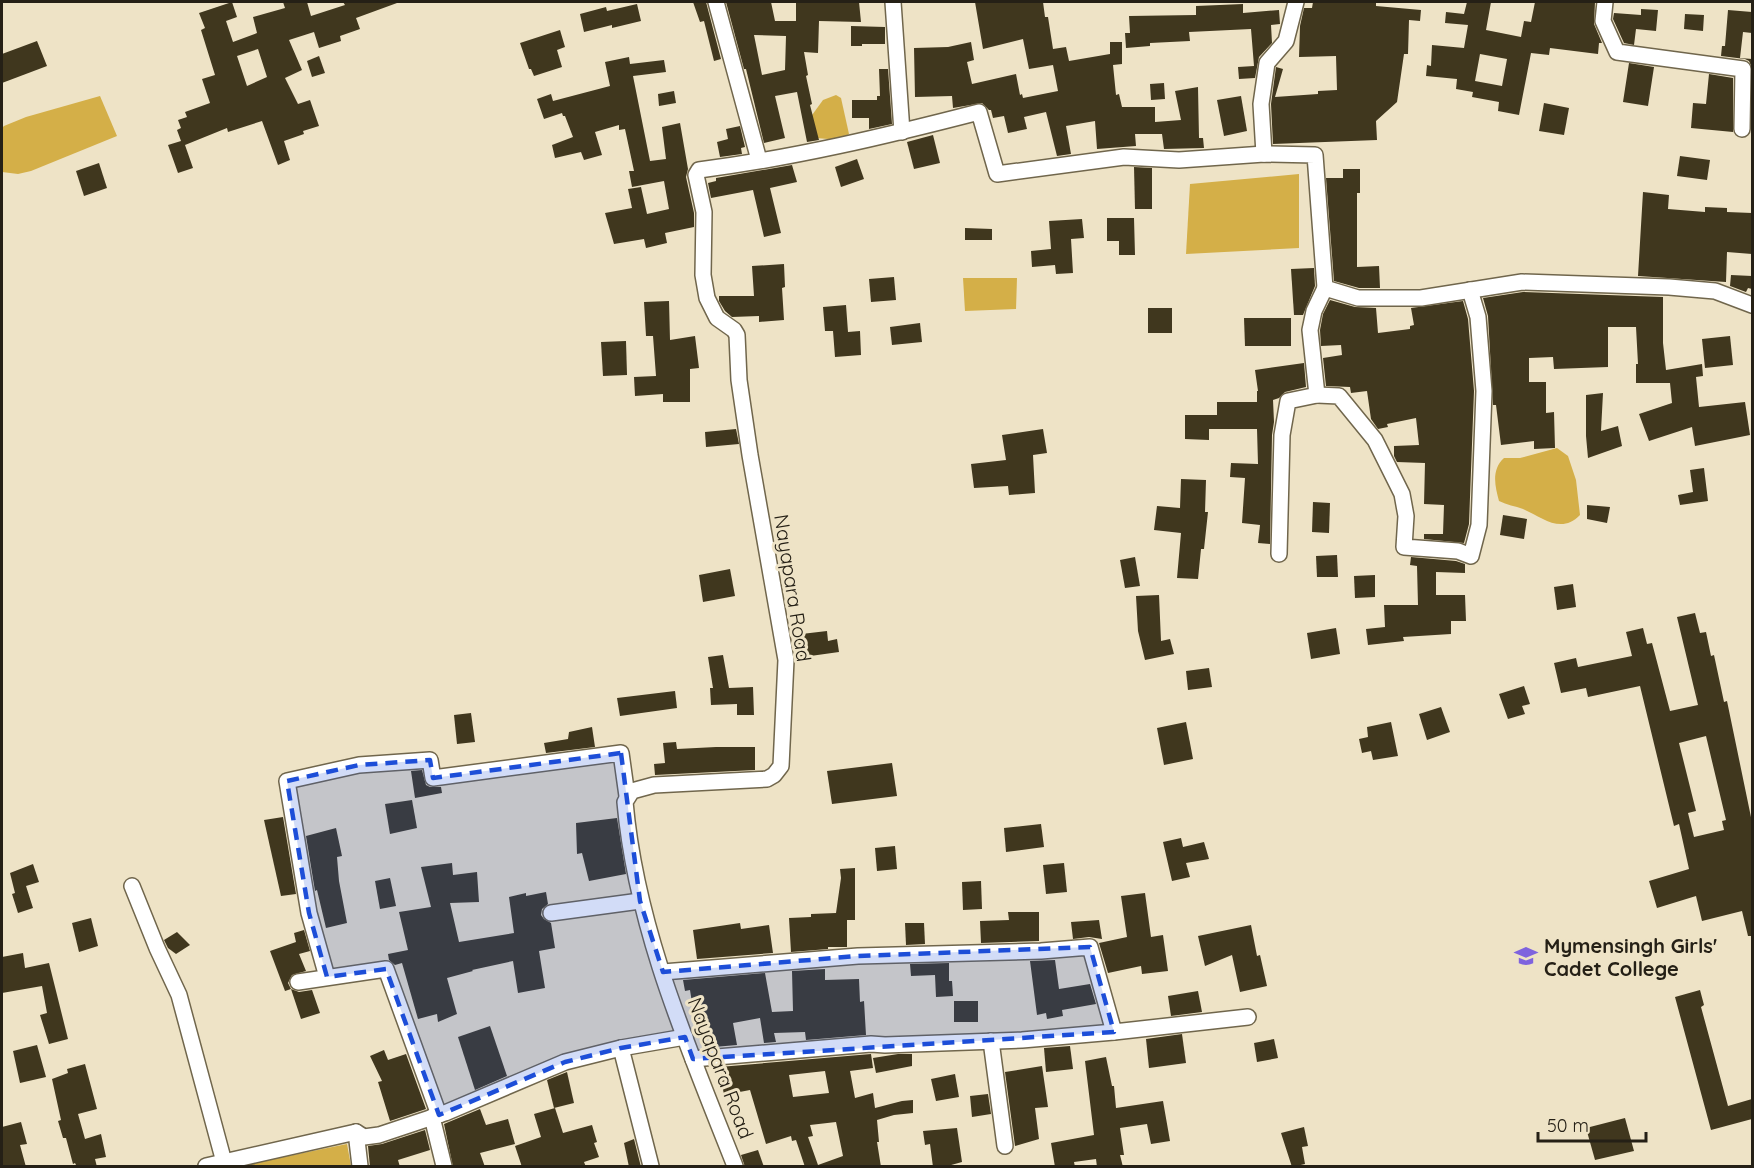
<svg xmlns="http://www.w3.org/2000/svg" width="1754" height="1168" font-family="Quicksand,sans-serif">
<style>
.water{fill:#d4af48}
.building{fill:#40371e;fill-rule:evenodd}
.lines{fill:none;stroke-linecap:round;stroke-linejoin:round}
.street-casing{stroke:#70664c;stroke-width:18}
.street{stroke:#fff;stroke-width:15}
.marked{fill:#1d4ed8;fill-opacity:0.2;stroke:#1d4ed8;stroke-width:4.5;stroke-dasharray:12 8;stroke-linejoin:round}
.labels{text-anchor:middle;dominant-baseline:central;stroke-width:6;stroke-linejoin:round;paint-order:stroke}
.street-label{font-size:20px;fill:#252016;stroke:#eee3c6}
.poi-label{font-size:20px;font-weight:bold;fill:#252016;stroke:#eee3c6;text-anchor:start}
</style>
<rect width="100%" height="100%" fill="#eee3c6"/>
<g class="water">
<path d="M836,95L841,98L849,134L840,140L816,138L807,122L823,100Z"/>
<path d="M100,96L117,136L31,171L18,174L2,172V128L4,126L26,117Z"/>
<path d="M1299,174V248L1186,254L1190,184Z"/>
<path d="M963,278H1017L1016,309L965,311Z"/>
<path d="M1557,448L1568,456L1576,480L1580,515C1561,535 1542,517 1523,509C1515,506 1507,505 1499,501C1495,486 1491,470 1504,458H1520Z"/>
<path d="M347,1144L351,1166H240Z"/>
</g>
<g class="building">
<path d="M232,2L237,17L226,21L233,42L257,33L253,17L285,8L283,2H307L311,16L345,5L343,2L397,3L356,18L360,29L340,36L341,41L319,48L314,32L289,40L302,70L285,78L298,104L310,100L319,126L303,131L304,134L284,141L290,160L278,165L262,121L228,132L227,128L185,145L193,168L178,173L168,145L181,141L177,130L181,128L178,120L187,117L185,112L210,103L202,79L215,75L201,30L205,28L199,13ZM258,49L267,77L247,86L237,56Z"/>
<path d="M693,2H706L721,59L714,61L704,21L700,22Z"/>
<path d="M726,2H771L775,21H796V2H859L861,22L819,21L818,53L804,52L808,75L806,76L812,104L810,105L819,140L807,142L797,92L775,96L785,138L764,143L746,69H744ZM754,35L786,36L785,70L762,75Z"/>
<path d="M975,2H1043L1045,17H1048L1053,49L1066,47L1069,61L1110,54V42H1122V64L1113,65L1116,95L1119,94L1122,107H1155V122L1181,120L1175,91L1198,87L1199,138H1203L1204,148L1164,149L1162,134H1135L1136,146L1097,149L1095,121L1066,126L1071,154L1057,156L1046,112L1024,117L1027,129L1008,133L1004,116L993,118L991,110H989L982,103L953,108L952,96L915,97L914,48L948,47L971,42L974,60L967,62L972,84L1016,74L1020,95L1022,94L1023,98L1058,91L1053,65L1029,69L1023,39L983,49Z"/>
<path d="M1313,2H1376V6L1421,10L1420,21L1409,20L1408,54H1404L1397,102L1376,121L1377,140L1273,144L1271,104L1276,67L1283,69L1275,97L1318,94V91L1337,90L1336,56L1299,57L1300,26L1304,8H1312Z"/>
<path d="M1467,2H1491L1486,30L1521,37L1524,21L1531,22L1535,2H1595L1594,24L1602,43H1599L1598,54L1550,48L1549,55L1531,53L1519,115L1498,111L1499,102L1472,97L1473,92L1456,89L1457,79L1426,76L1427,65L1431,66L1432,45L1464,48L1468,25L1445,23L1446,12L1464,14ZM1480,54L1507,59L1502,86L1475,81Z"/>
<path d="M637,4L641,21L612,28V25L584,32L580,14L606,7L607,11Z"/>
<path d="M1243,4V13L1279,10L1280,24L1271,25L1272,43L1259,57L1255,78L1239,79L1238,67L1254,66L1251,29L1189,32L1190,41L1150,43V46L1126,48L1125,33H1130L1129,16L1196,15V6Z"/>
<path d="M1641,9L1658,10L1656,31L1636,29L1634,45L1624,43L1613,19L1614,13L1641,15Z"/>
<path d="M1728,10L1752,12V33L1743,32L1740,58L1752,59V68L1749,61L1745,59L1721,56L1722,46H1725Z"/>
<path d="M1685,14L1704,15L1703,31L1684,29Z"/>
<path d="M851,26L885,27V44H862V46H851Z"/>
<path d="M560,30L565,47L557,50L562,67L534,76L531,69H529L520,43Z"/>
<path d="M37,41L47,66L2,83V54Z"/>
<path d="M319,56L325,73L312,77L307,61Z"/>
<path d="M629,57L630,64L664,60L666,72L633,76L650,161L666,159L662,127L680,123L688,169L686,177L694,213V227L665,233L667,243L646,248L644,239L614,244L605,213L632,208L628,189L641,187L647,214L669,209L664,181L632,187L629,171H634L625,129L619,130V125L595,132L602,155L584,160L581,152L555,158L552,145L573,137L565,116H563L562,113L544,119L537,99L551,94L553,101L610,86L605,62Z"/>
<path d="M1629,63L1654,67L1648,106L1623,102Z"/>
<path d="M879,69H888L892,124L869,129V118H852V100H877V96H880Z"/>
<path d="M1709,74L1733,78V132L1691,128L1693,103L1706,104Z"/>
<path d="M1164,83L1165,99L1151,100L1150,84Z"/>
<path d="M674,91L676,103L659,106L658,94Z"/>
<path d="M1241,96L1247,131L1224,136L1217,100Z"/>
<path d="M1544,103L1569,108L1564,135L1539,131Z"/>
<path d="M740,126L745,147L741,148L742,154L720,157L717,142L728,139L726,129Z"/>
<path d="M933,135L940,163L914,169L907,142Z"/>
<path d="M1680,156L1710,160L1707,180L1677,176Z"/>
<path d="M857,159L864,179L841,187L835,167Z"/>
<path d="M99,163L107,188L84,196L76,171Z"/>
<path d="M792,165L797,182L770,188L781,233L764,237L753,190L711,198L708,183L716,181V178Z"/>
<path d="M1134,167L1152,168V209H1135Z"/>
<path d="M1343,169H1360V193H1357V267L1379,266L1380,288H1359L1334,281L1326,178H1343Z"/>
<path d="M1643,192L1669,195L1668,209L1705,212V207L1727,208V212L1752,213V254L1727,252L1726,282L1638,276Z"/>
<path d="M1107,218H1134L1135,255H1119V241H1107Z"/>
<path d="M1082,219L1084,238L1071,239L1073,273L1056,274L1055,265L1032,267L1031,251L1051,249L1049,221Z"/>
<path d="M965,228L992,229V240H965Z"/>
<path d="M784,264L785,287L782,288L784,320L759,322V316L732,317L725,311L719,301V296H754L752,266Z"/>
<path d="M1314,268L1315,286L1303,315H1294L1291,269Z"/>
<path d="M1731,275L1752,276V289L1748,288L1746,292L1730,286Z"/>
<path d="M894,277L896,300L871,302L869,279Z"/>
<path d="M1523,292L1663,297V343L1666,370L1702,364L1703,376L1696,377L1699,407L1745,402L1750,435L1695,446L1692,427L1649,441L1639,414L1672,403L1670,383H1636V364H1638L1636,327H1608V367L1554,369L1553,357L1529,358V382H1546V413L1554,412L1555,448L1534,449V441L1501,445L1496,405H1493L1488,316L1483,298Z"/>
<path d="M1330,300L1355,307L1376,308L1378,333L1410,329V326L1414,325L1411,308L1463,301L1468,319L1474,391L1469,524L1464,543L1424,539V534H1443L1444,505L1424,504L1425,463L1397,462L1394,456V446L1419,445L1416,418L1387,424L1388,427L1378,429L1371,419L1367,391L1351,393L1350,387L1326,386L1323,358L1342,355L1341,345L1321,346L1320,330L1323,314Z"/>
<path d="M669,301L670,340L695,336L699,368L690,369V402H663V394L635,396L634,377L656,376L653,336H646L644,302Z"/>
<path d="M846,305L848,332L860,331L861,355L835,357L833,331H825L823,307Z"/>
<rect x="1148" y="308" width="24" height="25"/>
<path d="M1244,318H1291V346H1245Z"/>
<path d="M920,323L922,342L892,345L890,327Z"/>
<path d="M1730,336L1733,365L1705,368L1702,339Z"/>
<path d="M626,341L627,375L603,376L601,342Z"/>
<path d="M1304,363L1306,387L1285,392L1279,398L1273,400L1274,422L1272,435L1270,544L1258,543L1260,525L1242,523L1245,478L1230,477L1231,463L1258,464L1257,429H1209V440L1185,439V415H1217V402H1257V391H1258L1255,370Z"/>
<path d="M1603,393L1601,431L1618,426L1622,446L1588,458L1586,436V395Z"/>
<path d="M736,429L739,444L706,447L705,432Z"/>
<path d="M1043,429L1047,453L1033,455L1035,493L1009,495L1008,486L974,488L971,464L1006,460L1002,435Z"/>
<path d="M1704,468L1708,501L1680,505L1678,495L1693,492L1690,470Z"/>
<path d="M1181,479L1206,480L1205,512H1208L1204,549H1201L1198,579L1177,578L1181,533L1154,530L1157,506L1180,508Z"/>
<path d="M1313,502L1330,503L1329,533L1312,532Z"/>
<path d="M1587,505L1610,507L1607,523L1587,519Z"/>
<path d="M1503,515L1527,519L1524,539L1500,535Z"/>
<path d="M1337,555L1338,577H1317L1316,556Z"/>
<path d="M1135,557L1140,586L1125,588L1120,560Z"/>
<path d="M1411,557L1456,561L1465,564V573L1436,572V595H1465L1466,621H1451V634L1403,637L1404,641L1368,645L1366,629L1385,627L1384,605H1418L1417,566L1410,565Z"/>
<path d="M730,569L735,596L703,602L699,575Z"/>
<path d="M1375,575V597L1355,598L1354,576Z"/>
<path d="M1573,584L1576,607L1557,610L1554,587Z"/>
<path d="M1159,595L1161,641L1170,639L1174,654L1145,660L1138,631L1136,596Z"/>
<path d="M1695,613L1700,633L1706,632L1711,656L1714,655L1724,702L1727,701L1752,822V936H1748L1742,911L1702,921L1696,896L1657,908L1649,881L1689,869L1679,824L1674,826L1640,686L1588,697L1586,688L1561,693L1554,663L1576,658L1578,667L1632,656L1626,632L1643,628L1647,644L1652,643L1670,711L1698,705L1677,617ZM1706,736L1726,820L1722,821L1724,830L1694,837L1688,813L1696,811L1679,743Z"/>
<path d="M1336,628L1340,654L1311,659L1307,633Z"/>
<path d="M827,631L828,641L837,639L839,652L796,658L793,635Z"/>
<path d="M723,655L729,688L753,687L754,715H737V704L711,705L710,688H713L708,657Z"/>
<path d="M1209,668L1212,687L1188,690L1186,671Z"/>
<path d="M1524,686L1530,704L1522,706L1525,714L1508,719L1499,694Z"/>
<path d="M675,691L677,708L620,716L617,698Z"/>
<path d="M1441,707L1450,732L1427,740L1419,714Z"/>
<path d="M471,713L475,742L457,744L454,715Z"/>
<path d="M1186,722L1193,759L1164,765L1157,728Z"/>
<path d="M1391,722L1398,756L1373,760L1371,751L1362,753L1359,739L1368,737L1367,727Z"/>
<path d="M592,727L595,747L546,753L544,743L568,739L569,732Z"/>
<path d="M676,742L677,749L716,747H755V770L655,775L654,764L665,763L663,743Z"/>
<path d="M892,763L897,796L832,804L827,771Z"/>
<path d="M422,770L426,785L430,787H441L442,793L415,798L411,771Z"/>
<path d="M412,800L417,828L390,834L385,804Z"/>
<path d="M283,817L296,894L281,896L264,820Z"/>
<path d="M617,818L626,874L589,881L582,853L577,854L576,823Z"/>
<path d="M1041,824L1044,847L1006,852L1004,828Z"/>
<path d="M336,828L342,856L337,857L339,881L347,923L326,928L317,890L315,891L306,836Z"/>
<path d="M1181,838L1183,847L1204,842L1209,859L1186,863L1190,877L1172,881L1163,842Z"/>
<path d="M895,846L897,869L877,871L875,848Z"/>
<path d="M452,863L453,875L477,872L479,902L450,903L459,942L514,933L509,897L526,893V896L546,892L548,904L542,909L541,915L544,919L551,923L555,948L539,951L545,988L518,993L513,961L472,970L473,971L447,978L457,1014L438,1022L437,1014L418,1019L402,963L395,965L389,960L388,954L408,950L399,912L431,907L421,867Z"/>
<path d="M1064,863L1067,892L1046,894L1043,865Z"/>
<path d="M33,864L39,882L26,886L33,908L18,913L12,894L15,893L10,873Z"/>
<path d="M855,868V920H847V947H828V949L791,952L789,918L811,917V914L836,913L841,878L840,869Z"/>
<path d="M390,878L396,906L380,909L375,881Z"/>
<path d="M981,881L982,909L963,910L962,882Z"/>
<path d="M1145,893L1151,937L1163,935L1168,971L1142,974L1141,966L1108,973L1099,943L1127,937L1121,896Z"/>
<path d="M1008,912H1039V941L981,943L980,921L1009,920Z"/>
<path d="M91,918L98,946L79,952L72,923Z"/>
<path d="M1099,920L1102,939L1089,937L1073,939L1071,922Z"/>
<path d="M740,923L741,929L769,925L773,953L697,959L693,930Z"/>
<path d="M905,923H924L925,944L906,945Z"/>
<path d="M1251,925L1257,956L1260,955L1267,986L1240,992L1232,955L1205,966L1198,936Z"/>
<path d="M304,930L310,951L299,954L306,971L292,975L288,983L291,989L285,991L270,951L296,942L294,933Z"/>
<path d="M177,932L190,945L176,954L168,948L164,940Z"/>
<path d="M23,953L25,968L49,963L68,1039L49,1044L40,1015L47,1013L42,986L2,993V957Z"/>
<path d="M1055,960L1059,989L1090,984L1096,1004L1062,1010L1063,1016L1047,1019L1046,1013L1037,1015L1030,961Z"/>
<path d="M949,963V981H952L953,996L936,997L935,975L911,976L910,964Z"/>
<path d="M825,969V980L859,979L860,1002L864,1001L866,1035L806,1040L805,1032L774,1033L776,1042L764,1043L760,1018L733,1023L737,1045L714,1047L712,1036L705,1037L702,1021L695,1022L690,990L685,991L683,980L765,973L772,1012L793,1011L792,971Z"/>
<path d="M291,989L299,992L312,990L320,1013L301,1019Z"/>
<path d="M1700,990L1704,1005L1701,1007L1728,1106L1752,1099V1119L1711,1130L1675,997Z"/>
<path d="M1198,991L1202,1012L1171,1016L1168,996Z"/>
<rect x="954" y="1001" width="24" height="21"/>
<path d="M490,1026L507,1076L475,1090L458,1037Z"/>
<path d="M1182,1034L1186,1063L1149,1068L1146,1039Z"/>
<path d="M1274,1039L1278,1058L1257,1062L1254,1043Z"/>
<path d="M37,1045L46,1077L20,1083L13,1051Z"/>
<path d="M1070,1046L1073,1069L1046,1072L1044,1048Z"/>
<path d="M384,1050L388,1060L406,1054L426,1109L390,1121L378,1082L382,1081L370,1056Z"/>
<path d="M871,1054L873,1068L850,1071L855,1098L873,1093L875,1108L902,1101L913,1100V1113L894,1115L877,1120L879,1142H877L881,1167H805L796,1140L792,1141L791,1136L766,1144L750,1090L724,1095L719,1067ZM825,1071L829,1093L793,1097L789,1075ZM836,1122L843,1156L818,1165L808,1137L813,1136L810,1125Z"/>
<path d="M898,1054H912V1066L876,1073L873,1058Z"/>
<path d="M1106,1057L1112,1086H1114L1116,1108L1163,1101L1170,1141L1151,1144L1147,1124L1120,1128L1124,1155H1120L1123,1167H1097L1096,1159L1074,1162L1075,1167H1055L1051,1143L1094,1135L1085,1061Z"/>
<path d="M85,1064L97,1109L78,1114L85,1139L101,1134L106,1157L95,1159L97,1167H77L75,1163L73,1164L66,1138H63L58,1121L61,1120L52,1079L68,1073L67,1069Z"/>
<path d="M1042,1066L1048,1107L1035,1108L1039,1139L1015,1146L1005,1072Z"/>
<path d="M567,1072L574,1103L554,1108L547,1080Z"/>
<path d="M955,1074L959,1097L936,1101L931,1079Z"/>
<path d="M988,1094L991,1114L972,1117L970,1096Z"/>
<path d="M555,1108L563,1133L592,1125L597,1142L594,1143L599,1157L584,1162L586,1167H522L515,1146L541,1137L534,1114Z"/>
<path d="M480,1109L486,1125L508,1119L515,1144L480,1153L485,1167H453L444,1124Z"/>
<path d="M1625,1118L1634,1151L1595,1160L1586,1128Z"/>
<path d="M21,1122L27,1144L20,1145L26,1167H2V1127Z"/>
<path d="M1304,1127L1308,1146L1302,1147L1305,1164L1292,1167L1281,1133Z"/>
<path d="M957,1128L962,1162L944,1167H933L930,1144L925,1145L923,1131Z"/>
<path d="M425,1130L430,1150L398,1160L400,1167H370L368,1146L382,1144Z"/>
<path d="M634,1139L641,1167H629L624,1143Z"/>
<path d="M758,1150L764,1167H745L741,1155Z"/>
</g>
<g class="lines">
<g class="street-casing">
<g id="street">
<path d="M716,2L759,160"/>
<path d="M893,2L902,132"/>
<path d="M1605,2L1603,21L1617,52L1743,69L1742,129"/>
<path d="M1264,154L1261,104L1267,63L1286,41L1296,2"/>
<path d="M1317,395L1339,396L1375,440L1402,494L1406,516L1404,547L1458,551L1471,556L1479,525L1484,391L1478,317L1470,290"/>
<path d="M1279,554L1282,435L1288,401L1317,395L1310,330L1314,311L1325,288"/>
<path d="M132,886L157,948L179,995L224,1162"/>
<path d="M551,913L640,901"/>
<path d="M663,972L858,956L1041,951L1090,947L1114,1032L1248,1017"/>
<path d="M327,977L309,913L287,781L359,765L430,760L433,778L621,753L627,796"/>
<path d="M298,982L386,969L439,1115"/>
<path d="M991,1041L1005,1146"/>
<path d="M621,1048L651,1166"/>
<path d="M693,1059L871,1044L885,1045L1022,1040L1114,1032"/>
<path d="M432,1117L444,1166"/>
<path d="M356,1132L360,1166"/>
<path d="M206,1166L356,1132L364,1137L379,1135L445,1113L565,1062L621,1048L685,1037"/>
<path d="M735,1166C689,1049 636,929 625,802L632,791L654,785L767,779L774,775L781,766L786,660L750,455L739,380L737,335L734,330L717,318L707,298L703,275L704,212L696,175L699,170C794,158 886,136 979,112L997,174L1124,157L1179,160L1264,154L1315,155L1325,288L1358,298H1421L1522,282L1669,287L1715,291L1752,305"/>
</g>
</g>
<use href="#street" class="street"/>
</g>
<path class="marked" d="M621,753L640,901L663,972L858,956L1090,947L1114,1032L693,1059L685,1037L621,1048L565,1062L439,1115L386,969L327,977L309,913L287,781L359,765L430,760L433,778Z"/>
<defs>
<g id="university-bare" transform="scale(1.8)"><path d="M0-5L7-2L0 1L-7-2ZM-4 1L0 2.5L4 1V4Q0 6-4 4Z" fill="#7e63de" stroke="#eee3c6" stroke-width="2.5" paint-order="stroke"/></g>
</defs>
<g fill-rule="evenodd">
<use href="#university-bare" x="1526" y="956"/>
</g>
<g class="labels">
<g class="street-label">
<text transform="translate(793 588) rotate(81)">Nayapara Road</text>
<text transform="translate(721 1068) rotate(69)">Nayapara Road</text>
</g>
<g class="poi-label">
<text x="1544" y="945">Mymensingh Girls'<tspan x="1544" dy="23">Cadet College</tspan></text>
</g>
</g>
<rect width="1754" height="1168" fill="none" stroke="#252016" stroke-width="6"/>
<path d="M1538 1132v9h108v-9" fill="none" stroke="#252016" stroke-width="3"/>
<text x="1547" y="1132" font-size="18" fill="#252016" stroke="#eee3c6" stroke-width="4.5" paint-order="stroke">50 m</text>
</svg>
